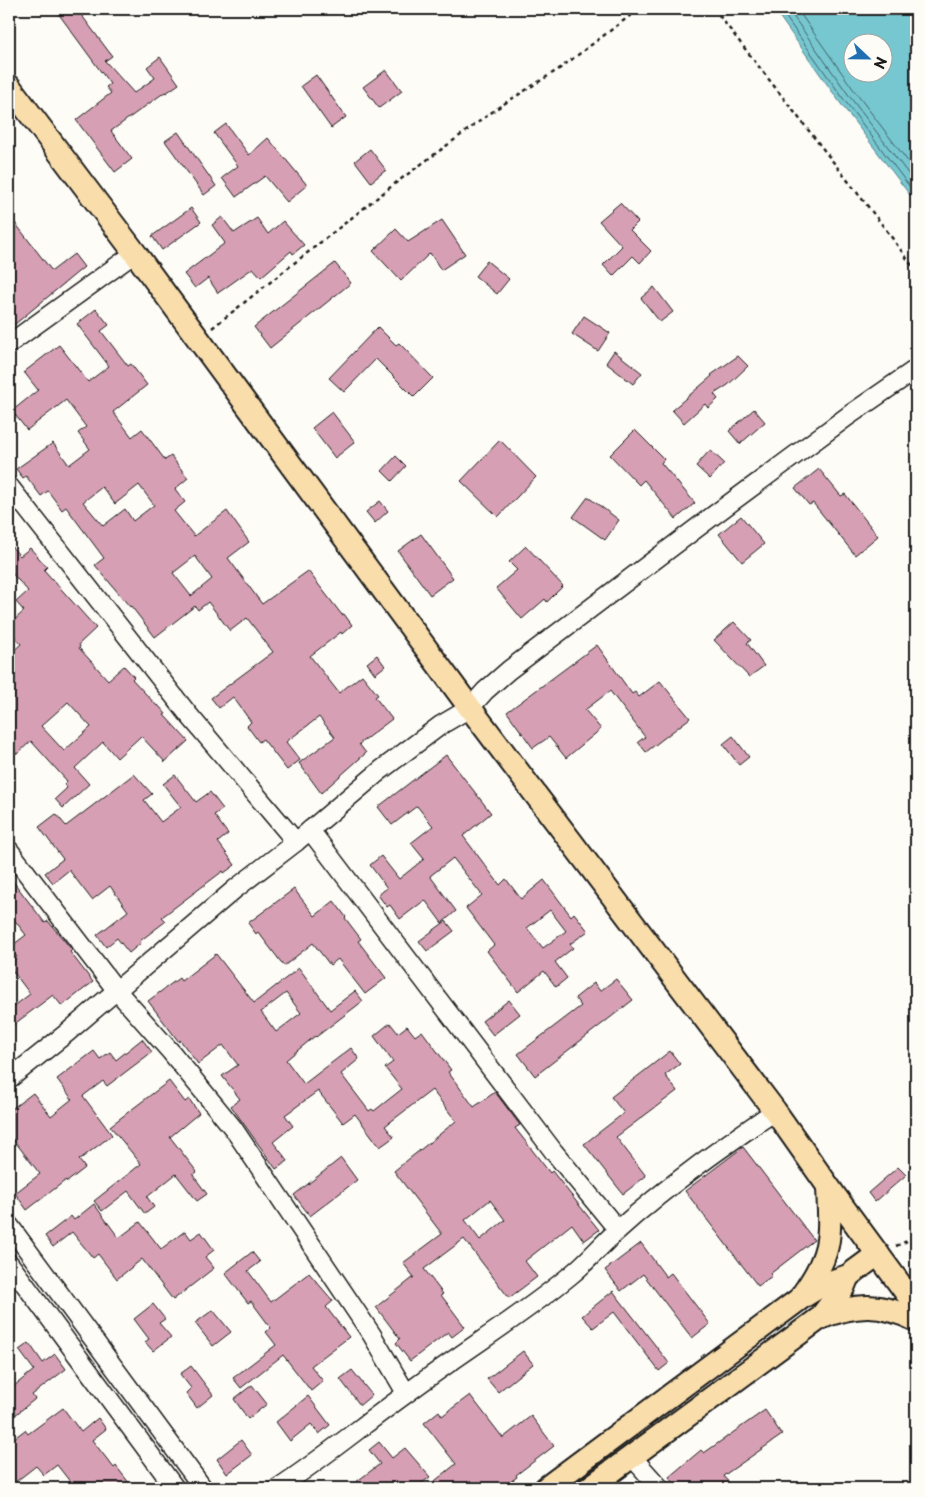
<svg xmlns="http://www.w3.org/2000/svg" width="925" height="1497" font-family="'Playpen Sans',sans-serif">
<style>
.water{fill:#77c7d1;stroke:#538389;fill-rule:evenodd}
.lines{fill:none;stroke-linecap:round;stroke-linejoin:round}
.shore{stroke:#406064;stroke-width:1}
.building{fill:#d69fb4;stroke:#1c1c1c;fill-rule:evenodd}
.minor-casing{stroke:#1c1c1c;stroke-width:21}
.major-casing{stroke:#1c1c1c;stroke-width:26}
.path{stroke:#1c1c1c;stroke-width:2.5;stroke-dasharray:4 4;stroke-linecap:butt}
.minor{stroke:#fdfcf7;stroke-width:18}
.major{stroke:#f9ddab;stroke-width:22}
</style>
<rect width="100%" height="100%" fill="#fdfcf7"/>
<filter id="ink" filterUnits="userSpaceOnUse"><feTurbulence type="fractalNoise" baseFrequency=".02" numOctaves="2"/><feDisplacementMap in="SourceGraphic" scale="10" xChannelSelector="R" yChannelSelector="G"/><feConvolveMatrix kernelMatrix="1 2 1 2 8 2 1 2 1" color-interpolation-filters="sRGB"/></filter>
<g filter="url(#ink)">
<path class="water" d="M774,9H916V203L841,104ZM852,42H882V72H852Z"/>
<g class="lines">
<g class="shore">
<path d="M780,9L845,101L916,195"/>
<path d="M788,9L850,97L916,184"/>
<path d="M797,9L856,93L916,172"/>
</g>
</g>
<g class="building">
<path d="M55,9H77L112,56L105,61L134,93L155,78L147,67L160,57L179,84L166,93L165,92L111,131L132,159L115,172L76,120L111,93L106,87L110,84Z"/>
<path d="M386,70L402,91L379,108L363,87Z"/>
<path d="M316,75L346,117L331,128L301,86Z"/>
<path d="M226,124L249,155L268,138L307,185L287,202L265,176L236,197L222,178L238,166L214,133Z"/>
<path d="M178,132L216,186L204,195L165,141Z"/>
<path d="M370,149L386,170L371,182L355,161Z"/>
<path d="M620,203L638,222L630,230L651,251L640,263L633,256L613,276L603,265L622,246L599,221Z"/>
<path d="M191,208L201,222L162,250L152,236Z"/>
<path d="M9,215L52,271L74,254L84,267L9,329Z"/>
<path d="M222,217L234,233L257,218L268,234L283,221L304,245L293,254L291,251L261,277L253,268L218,293L208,278L195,288L184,274L225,243L212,225Z"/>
<path d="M442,220L465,254L441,270L430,253L401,281L373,251L396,229L408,242Z"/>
<path d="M487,261L509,279L497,294L475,276Z"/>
<path d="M335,263L351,283L270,348L254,327Z"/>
<path d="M654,287L673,312L660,322L641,298Z"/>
<path d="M96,309L109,325L101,331L128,366L131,364L147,385L113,412L132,437L142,429L165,460L171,456L188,478L175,489L185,502L174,511L194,536L227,511L249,542L228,558L262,604L308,571L342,615L344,614L352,625L342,634L341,632L310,656L339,693L362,675L378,695L375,697L392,719L359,744L366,753L321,793L299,763L335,737L319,717L286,742L300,760L287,770L263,739L259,742L247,726L251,722L233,697L219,708L211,698L273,652L247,618L230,631L208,602L198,610L195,606L155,637L131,606L130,607L95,565L104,558L66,507L62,510L48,491L41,496L26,476L23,478L16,469L53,443L69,465L90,449L78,433L86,427L66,400L27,430L12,411L38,390L24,372L59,345L88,382L109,366L77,324ZM139,485L154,505L133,521L125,509L103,526L83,502L102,487L115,504ZM195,556L212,579L191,596L173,573Z"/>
<path d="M584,316L610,333L598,351L572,334Z"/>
<path d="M378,327L396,345L399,343L433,378L414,397L376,359L344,392L329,378Z"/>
<path d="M614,351L642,373L633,384L606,363Z"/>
<path d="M738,356L748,366L728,385L714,394L718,399L708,408L705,404L684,423L672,410L712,376L711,375Z"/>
<path d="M754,409L765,422L740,444L729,431Z"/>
<path d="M332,412L355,442L335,458L312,428Z"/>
<path d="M635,430L664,459L661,463L695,503L676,519L644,480L639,485L610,455Z"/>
<path d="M500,440L536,477L498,517L461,481Z"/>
<path d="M710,450L724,463L710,479L696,466Z"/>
<path d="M396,456L406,466L392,481L382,471Z"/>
<path d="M819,469L841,496L845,494L878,536L855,555L813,503L809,505L795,488Z"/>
<path d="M588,497L619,520L605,540L573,517Z"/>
<path d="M380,501L388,511L375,523L366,512Z"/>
<path d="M741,516L764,544L742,562L719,534Z"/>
<path d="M421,534L453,578L430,595L398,551Z"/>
<path d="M9,544L20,556L30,548L47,567L44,570L96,628L79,644L80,646L79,648L108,680L124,666L134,677L132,679L157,706L158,705L166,714L164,715L188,741L165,762L141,736L117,758L103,742L75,768L89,784L63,808L55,799L67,788L64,784L67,781L31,741L17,754L9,745V655L21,644L9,630V625L24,611L16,602L28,591L9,570ZM68,702L91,727L64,751L41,726Z"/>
<path d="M526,546L563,586L547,602L545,599L522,619L496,588L517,570L509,562Z"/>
<path d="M734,622L751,640L747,643L764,666L749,677L714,640Z"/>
<path d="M597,645L632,694L635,692L639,697L660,681L690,718L646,752L638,742L645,737L610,691L585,710L601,729L566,758L549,737L533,748L507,712Z"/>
<path d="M377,655L385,666L375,674L367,663Z"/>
<path d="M733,736L749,757L739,765L723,744Z"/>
<path d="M446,755L491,813L463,836L500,885L506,879L521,899L544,880L571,916L574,913L588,931L570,944L573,948L555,962L567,978L556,987L544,971L518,992L487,951L494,945L466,908L482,895L453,858L430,876L456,911L442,923L425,900L400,919L390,905L387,907L378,895L387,888L370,865L381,856L399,879L424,859L411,843L433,826L417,806L392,825L378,807ZM550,910L566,931L543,948L527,928Z"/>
<path d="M134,774L152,794L144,800L161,822L181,807L163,784L175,775L196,802L210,792L223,809L214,815L228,834L218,842L235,865L224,873L223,871L162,917L166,921L140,941L141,943L129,953L117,938L106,947L97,935L128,911L110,886L92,900L69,870L53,883L45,873L63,859L39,827L56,814L66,826Z"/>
<path d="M9,876L45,923L48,921L63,939L72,950L70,952L93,982L62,1006L53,995L9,1028V1010L30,994L9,966V963L17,957L9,948L26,935L9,913Z"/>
<path d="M294,889L315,916L334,901L346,917L345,918L361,939L358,941L386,978L365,994L338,959L330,965L313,943L284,966L258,932L256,934L248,923Z"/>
<path d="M446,921L454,931L427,951L419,941Z"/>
<path d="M216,954L254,1003L299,968L330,1010L355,991L363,1001L316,1037L315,1036L286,1060L304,1084L351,1048L359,1059L341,1074L369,1111L372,1109L374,1111L402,1089L385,1068L393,1062L374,1036L390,1023L398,1033L407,1026L415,1036L422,1031L451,1070L448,1072L474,1107L495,1092L520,1125L515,1128L550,1173L552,1171L599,1230L584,1241L572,1224L525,1261L537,1277L509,1298L464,1239L424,1269L443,1294L441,1295L465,1327L452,1337L448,1332L410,1361L396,1343L400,1339L376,1307L414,1277L403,1263L442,1234L394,1171L456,1121L432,1090L385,1126L394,1137L380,1147L355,1114L343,1123L318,1091L285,1115L293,1126L273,1142L288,1161L276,1169L231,1106L240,1099L222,1076L238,1065L223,1045L198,1064L180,1040L179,1042L148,1001L179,978L181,981ZM286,993L301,1013L276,1032L261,1012ZM490,1200L505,1220L480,1240L465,1220Z"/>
<path d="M616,979L633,1000L535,1076L518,1054L581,1006L575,998L594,983L600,991Z"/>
<path d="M509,1000L520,1014L493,1035L482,1021Z"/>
<path d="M142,1039L152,1052L107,1086L103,1081L83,1096L112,1135L79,1160L85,1168L67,1182L66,1180L27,1210L15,1193L40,1174L9,1134V1111L33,1093L51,1116L72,1099L57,1079L94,1051L100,1059L110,1052L116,1060Z"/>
<path d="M670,1051L680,1064L665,1075L677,1091L616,1137L646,1176L623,1194L584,1144L624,1113L611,1097Z"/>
<path d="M169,1081L185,1102L189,1099L199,1113L170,1137L197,1172L193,1175L207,1194L197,1201L176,1174L147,1197L154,1207L145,1214L128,1191L102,1211L94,1201L141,1164L110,1126Z"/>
<path d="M743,1147L814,1240L770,1274L772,1276L758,1286L685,1191Z"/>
<path d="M341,1158L357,1180L310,1216L294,1195Z"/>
<path d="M898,1167L906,1175L875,1202L868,1193Z"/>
<path d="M94,1204L119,1238L140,1222L161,1249L185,1231L191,1239L201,1232L214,1250L205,1257L214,1268L173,1300L142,1259L117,1279L98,1254L93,1258L72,1232L53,1247L45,1236L71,1216L74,1220Z"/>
<path d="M641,1243L666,1277L671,1273L710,1324L692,1338L643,1274L621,1291L605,1270Z"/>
<path d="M252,1252L260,1262L248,1271L271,1302L309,1273L333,1301L326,1307L349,1337L311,1366L323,1381L311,1391L283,1355L241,1388L233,1378L276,1345L266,1332L271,1328L251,1301L248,1303L225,1273Z"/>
<path d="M613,1291L669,1363L659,1371L614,1312L593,1328L582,1316Z"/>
<path d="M153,1304L165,1319L159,1323L171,1337L153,1351L145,1342L149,1339L134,1319Z"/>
<path d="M213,1310L231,1332L213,1346L195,1323Z"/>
<path d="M29,1343L43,1363L55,1354L66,1369L32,1395L35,1399L9,1420V1390L34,1370L19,1350Z"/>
<path d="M523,1351L533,1364L498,1392L487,1379Z"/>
<path d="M191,1366L213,1395L197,1408L186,1393L191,1388L180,1374Z"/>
<path d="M352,1370L372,1395L360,1405L340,1379Z"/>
<path d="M252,1385L267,1404L248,1419L234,1399Z"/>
<path d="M470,1395L503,1438L531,1416L554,1446L516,1475L517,1477L502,1488H426L456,1464L424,1423L439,1411L442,1416Z"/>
<path d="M308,1396L330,1425L319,1434L311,1424L290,1441L276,1422Z"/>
<path d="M63,1408L81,1432L98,1418L106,1429L92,1440L114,1468L116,1466L133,1488H75L57,1465L44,1475L36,1466L9,1487V1442L25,1430L28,1434Z"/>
<path d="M765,1410L782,1435L723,1476L734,1488H678L669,1477L701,1450L704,1453Z"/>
<path d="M241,1440L252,1455L227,1474L217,1459Z"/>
<path d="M379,1442L392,1458L405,1448L430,1477L415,1488H348L380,1464L369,1450Z"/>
</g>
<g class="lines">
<g class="minor-casing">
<g id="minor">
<path d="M9,344L135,253"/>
<path d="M9,486L188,714L296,842"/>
<path d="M310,830L554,1152L618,1230"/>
<path d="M9,850L117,991L171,1052L233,1128L372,1335L406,1393"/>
<path d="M9,1079L68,1032L235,889L296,842L381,770L441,725L470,708L485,691L509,670L714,515L848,416L916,369"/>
<path d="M9,1225L203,1488"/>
<path d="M9,1263L175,1488"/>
<path d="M632,1457L660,1488"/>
<path d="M278,1488C322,1459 363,1425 406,1394C460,1353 519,1318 572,1274C588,1261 602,1244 618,1230C667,1186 721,1148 775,1111"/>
</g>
</g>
<g class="major-casing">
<g id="major">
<path d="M9,86L135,253L470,708L775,1111L835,1196L916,1306"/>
<path d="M803,1294C833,1252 830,1236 828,1187"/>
<path d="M820,1318C856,1303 881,1303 916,1320"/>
<path d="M546,1488L801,1298L822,1285L848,1276L878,1254"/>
<path d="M589,1488L820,1318L843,1288L848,1276"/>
</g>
</g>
<g class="path">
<path d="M714,9L887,231L916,271"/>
<path d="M212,328L397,182L499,107L559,69L639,9"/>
<path d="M896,1246L916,1237"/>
</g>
<use href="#minor" class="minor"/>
<use href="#major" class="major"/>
</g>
</g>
<rect width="925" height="1497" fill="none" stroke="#fdfcf7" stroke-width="30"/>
<rect x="15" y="15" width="895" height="1467" fill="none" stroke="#1c1c1c" stroke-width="2" filter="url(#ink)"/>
<g transform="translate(868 58) rotate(112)"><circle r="24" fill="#fdfcf7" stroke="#a3a29f"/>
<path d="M0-4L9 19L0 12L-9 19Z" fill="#1f6fb2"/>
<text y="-8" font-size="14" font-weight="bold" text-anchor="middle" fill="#1c1c1c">N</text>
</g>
</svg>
